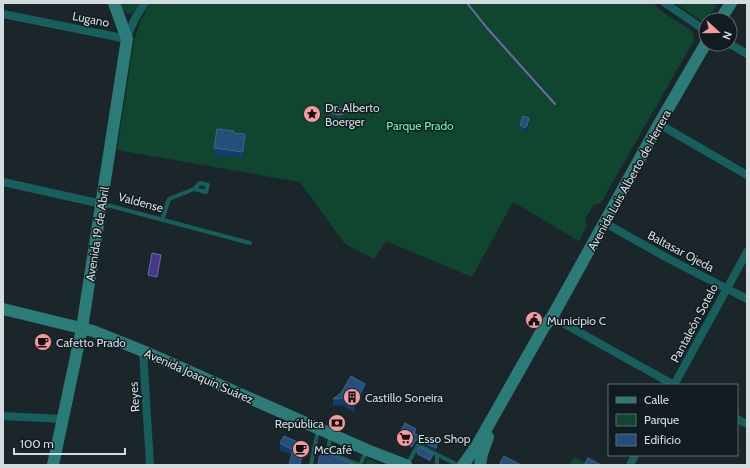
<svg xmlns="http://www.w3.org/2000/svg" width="750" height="468" font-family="Cabin,sans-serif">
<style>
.green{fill:#10462f}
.water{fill:#443a8b;stroke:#6f6aa4}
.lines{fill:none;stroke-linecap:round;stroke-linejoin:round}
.stream{stroke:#6f6aa4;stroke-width:2}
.lane{stroke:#175f5d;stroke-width:4}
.street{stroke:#175f5d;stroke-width:8}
.secondary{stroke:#2b7c79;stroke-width:12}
.wall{fill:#0f3e6d}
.shaded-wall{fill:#0b2d4d}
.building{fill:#244f7a;stroke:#406589}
.labels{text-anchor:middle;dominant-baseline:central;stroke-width:3;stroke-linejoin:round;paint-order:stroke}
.street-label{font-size:12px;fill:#d4dbde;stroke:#111c20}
.poi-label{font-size:12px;fill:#d4dbde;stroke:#111c20;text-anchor:start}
.park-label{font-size:12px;fill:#65f9b5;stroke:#111c20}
</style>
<rect width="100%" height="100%" fill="#1b262a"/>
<g class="green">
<path d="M119,3H141L132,13L128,14L121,8Z"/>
<path d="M150,3H653L664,13L692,31L694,40L601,203L594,205L585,219L587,226L579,241L513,202L472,277L386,241L374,259L345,244L300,182L117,150L134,41L140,22Z"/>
<path d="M675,3H718L708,18L702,21Z"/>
<path d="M574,457L589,465H569Z"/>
<path d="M367,458L382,465H365Z"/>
</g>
<g class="water">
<path d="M336,106L343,110V114C338,116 332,114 329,110L330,107Z"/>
<path d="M152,253L161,255L157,277L148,275Z"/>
</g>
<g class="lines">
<path class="stream" d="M467,3L487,28L555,104"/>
<g class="lane">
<path d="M103,204L250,243"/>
<path d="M162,220L169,199L194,189L206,192L208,185L200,183L194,189"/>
<path d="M330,436L328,452L359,465"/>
<path d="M311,465L318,430"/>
<path d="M360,465L366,452"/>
<path d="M407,465L418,445L458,465"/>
<path d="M437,465V455"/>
</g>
<g class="street">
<path d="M665,3L706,31"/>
<path d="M3,14L127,39C131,25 136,15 145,3"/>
<path d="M730,44L747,54"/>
<path d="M659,124L747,175"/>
<path d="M3,182L102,204"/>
<path d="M605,223L671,260L747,299"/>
<path d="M552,317L674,385"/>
<path d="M143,351L150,465"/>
<path d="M674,385L747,252"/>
<path d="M3,416L63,419"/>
<path d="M737,419L747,424"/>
<path d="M630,465L635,455"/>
</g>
<g class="secondary">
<path d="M720,20L731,3"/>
<path d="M3,309L93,331L143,351L367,450L406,465"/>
<path d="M53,465L82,328L127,39L114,3"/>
<path d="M463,465L476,447L544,327L552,317L659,124L706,43"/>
<path d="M480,465L482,454L488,437"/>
</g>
</g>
<g class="wall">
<path d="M529,123L527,130L525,132L520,129V125Z"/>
<path d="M234,133L245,141L243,158L214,155V148Z"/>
<path d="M365,391L354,412L342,405L333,406V399Z"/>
<path d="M416,431L415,434L437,447L436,450L418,442L415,443L412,448L397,440V438Z"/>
<path d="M280,443L304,452L292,455L280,450Z"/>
<path d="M417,453L433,456L430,462L417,455Z"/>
</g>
<g class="shaded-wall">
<path d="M529,118V123L527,130L525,132V128Z"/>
<path d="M245,134V141L243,158V152Z"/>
<path d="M365,384V391L354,412V406Z"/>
<path d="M418,439V442L415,443L412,448V446L415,441Z"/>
<path d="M304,445V452L302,465H300Z"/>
</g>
<g class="building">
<path d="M523,116L529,118L527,126L525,128L520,125Z"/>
<path d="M217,129L234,131L233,133L245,134L243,152L214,148Z"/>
<path d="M351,376L365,384L354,406L342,398L333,399L341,393Z"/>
<path d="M405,423L416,429L414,433L437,445L436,448L418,439L415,441L412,446L397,438Z"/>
<path d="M284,436L304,445L300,465H289L293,450L280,443Z"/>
<path d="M419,447L433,454L430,460L417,453Z"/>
<path d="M324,448L327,453L353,464L352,465H318L319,458Z"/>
<path d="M504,456L521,465H504L500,463Z"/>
<path d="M588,458L601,465H584Z"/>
</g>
<defs>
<g id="sight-disc" transform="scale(0.9)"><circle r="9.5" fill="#f59b9d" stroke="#111c20"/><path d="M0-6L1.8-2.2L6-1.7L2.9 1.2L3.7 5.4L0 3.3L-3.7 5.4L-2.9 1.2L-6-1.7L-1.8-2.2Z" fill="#111"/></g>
<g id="civic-disc" transform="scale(0.9)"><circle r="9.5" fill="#f59b9d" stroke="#111c20"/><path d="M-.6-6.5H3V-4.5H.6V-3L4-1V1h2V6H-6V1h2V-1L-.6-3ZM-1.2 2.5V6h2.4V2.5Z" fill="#111"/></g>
<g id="cafe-disc" transform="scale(0.9)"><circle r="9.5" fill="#f59b9d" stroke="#111c20"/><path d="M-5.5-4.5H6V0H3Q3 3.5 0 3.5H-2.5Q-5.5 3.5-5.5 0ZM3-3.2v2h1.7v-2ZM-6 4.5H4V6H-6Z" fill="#111"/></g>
<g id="building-disc" transform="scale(0.9)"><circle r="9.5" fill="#f59b9d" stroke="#111c20"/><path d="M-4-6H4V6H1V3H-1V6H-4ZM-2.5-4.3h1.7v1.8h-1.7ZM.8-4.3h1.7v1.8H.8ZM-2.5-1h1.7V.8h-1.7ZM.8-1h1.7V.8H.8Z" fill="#111"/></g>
<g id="bank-disc" transform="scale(0.9)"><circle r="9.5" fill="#f59b9d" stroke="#111c20"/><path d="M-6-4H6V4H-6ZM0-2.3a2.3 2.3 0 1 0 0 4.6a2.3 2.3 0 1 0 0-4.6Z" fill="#111"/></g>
<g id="supermarket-disc" transform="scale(0.9)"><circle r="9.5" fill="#f59b9d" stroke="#111c20"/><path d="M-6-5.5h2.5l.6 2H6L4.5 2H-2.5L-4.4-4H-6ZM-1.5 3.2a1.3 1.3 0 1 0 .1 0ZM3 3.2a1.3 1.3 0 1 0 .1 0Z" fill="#111"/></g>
</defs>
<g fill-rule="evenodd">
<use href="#sight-disc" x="312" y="114"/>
<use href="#civic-disc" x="534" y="320"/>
<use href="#cafe-disc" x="43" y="342"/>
<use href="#building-disc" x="352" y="397"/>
<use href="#bank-disc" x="337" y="423"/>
<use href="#supermarket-disc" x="405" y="438"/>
<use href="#cafe-disc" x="301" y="449"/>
</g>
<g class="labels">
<g class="street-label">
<text transform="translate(91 19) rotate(11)">Lugano</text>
<text transform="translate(629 180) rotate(-61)">Avenida Luis Alberto de Herrera</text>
<text transform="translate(141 202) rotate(15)">Valdense</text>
<text transform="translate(97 234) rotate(-81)">Avenida 19 de Abril</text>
<text transform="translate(681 251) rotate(28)">Baltasar Ojeda</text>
<text transform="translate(694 323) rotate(-62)">Pantaleón Sotelo</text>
<text transform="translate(199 376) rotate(24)">Avenida Joaquín Suárez</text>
<text transform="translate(134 397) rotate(-94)">Reyes</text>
</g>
<g class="poi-label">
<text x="325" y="107">Dr. Alberto<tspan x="325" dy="14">Boerger</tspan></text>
<text x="547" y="320">Municipio C</text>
<text x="56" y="342">Cafetto Prado</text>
<text x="365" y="397">Castillo Soneira</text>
<text x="324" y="423" text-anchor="end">República</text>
<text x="418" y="438">Esso Shop</text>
<text x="314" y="449">McCafé</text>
</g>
<g class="park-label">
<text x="420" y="125">Parque Prado</text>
</g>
</g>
<rect width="750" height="468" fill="none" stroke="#d4dbde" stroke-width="8"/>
<rect x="608" y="384" width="130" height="72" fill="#111c20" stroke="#5f686c"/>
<rect x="616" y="397" width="20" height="6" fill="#2b7c79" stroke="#5f686c"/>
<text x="644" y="404" font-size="12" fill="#d4dbde">Calle</text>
<rect x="616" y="414" width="20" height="12" fill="#10462f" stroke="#5f686c"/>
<text x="644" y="424" font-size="12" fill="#d4dbde">Parque</text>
<rect x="616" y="434" width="20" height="12" fill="#244f7a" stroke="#5f686c"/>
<text x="644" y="444" font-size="12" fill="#d4dbde">Edificio</text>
<g transform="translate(718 32) rotate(111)"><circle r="19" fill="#111c20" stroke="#5f686c"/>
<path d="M0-3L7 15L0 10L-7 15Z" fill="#f59b9d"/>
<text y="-6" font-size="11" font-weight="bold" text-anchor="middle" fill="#d4dbde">N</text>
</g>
<path d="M14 448v6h111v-6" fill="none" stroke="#d4dbde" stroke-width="2"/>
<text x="20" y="448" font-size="12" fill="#d4dbde" stroke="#111c20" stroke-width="3" paint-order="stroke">100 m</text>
</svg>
